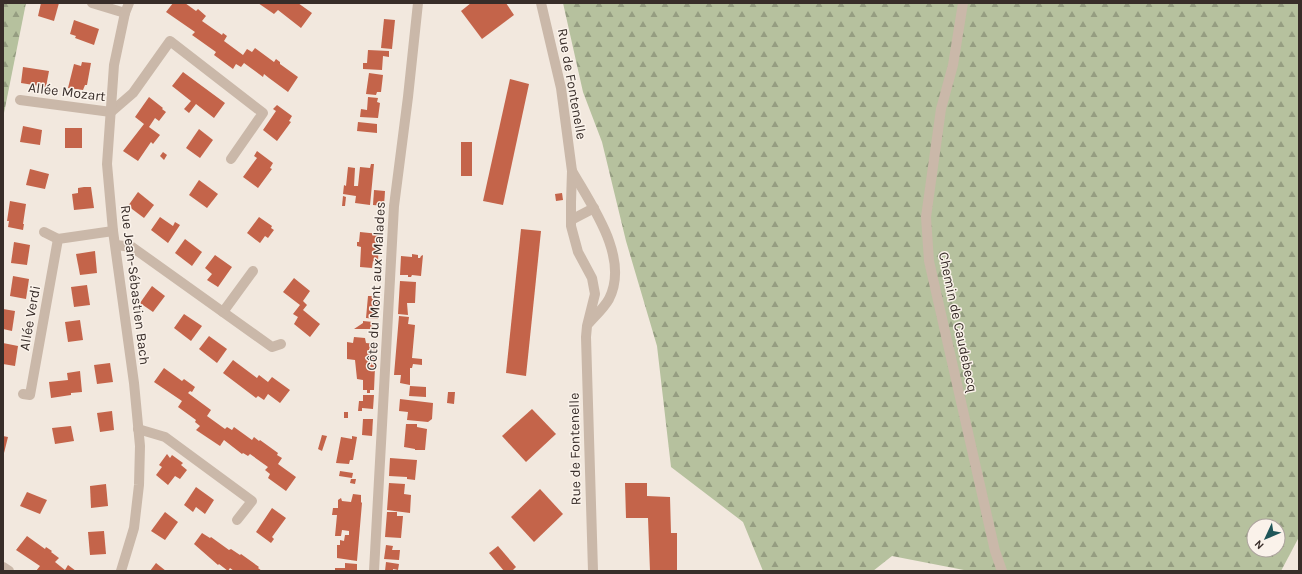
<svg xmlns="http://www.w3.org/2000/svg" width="1302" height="574" font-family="Karla,sans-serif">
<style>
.forest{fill:url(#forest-firs);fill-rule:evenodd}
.building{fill:#c4644a}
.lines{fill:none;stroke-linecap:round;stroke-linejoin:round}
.minor{stroke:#cab8a9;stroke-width:10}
.tertiary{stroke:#cab8a9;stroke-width:10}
.labels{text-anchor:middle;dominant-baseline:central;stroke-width:3;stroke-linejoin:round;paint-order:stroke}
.street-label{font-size:14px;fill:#382d29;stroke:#faf2ea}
</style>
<defs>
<pattern id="forest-firs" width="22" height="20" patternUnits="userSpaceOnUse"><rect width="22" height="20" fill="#b6c19e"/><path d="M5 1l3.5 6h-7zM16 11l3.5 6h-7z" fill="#959d81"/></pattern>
</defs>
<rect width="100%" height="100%" fill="#f2e8de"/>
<g class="forest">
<path d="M3,3H26L3,118Z"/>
<path d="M563,3H1299V537L1281,571H969L892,556L873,571H763L743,522L671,467L657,346L626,241L602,142L583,92ZM1254,526H1278V550H1254Z"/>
</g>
<g class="building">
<path d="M41,3H59L54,21L38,16Z"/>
<path d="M173,3H185L196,11L198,9L206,16L202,21L222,35L223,33L227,36L224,41L243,55L247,49L252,52L255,48L274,62L276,59L280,62V64L298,77L288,92L269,78L264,74L263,77L244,63L241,67L236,64L233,69L214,55L216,52L192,35L195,32L166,12Z"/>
<path d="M258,3H298L312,13L301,28L278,10L274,14Z"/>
<path d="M471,3H506L514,15L482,39L461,11Z"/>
<path d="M384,19L395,20L392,49L381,48Z"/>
<path d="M74,20L99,29L94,45L75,38L76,36L70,34Z"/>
<path d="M368,50L389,51V57L383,56L382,70L363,69V63H367Z"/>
<path d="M82,62L91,63L87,85H85L83,90L68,88L74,64L81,66Z"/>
<path d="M23,67L49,71L46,87L21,83Z"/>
<path d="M183,72L225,103L214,118L196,104L189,113L184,109L191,101L172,86Z"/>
<path d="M369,73L383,75L381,92H377L376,95L366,94Z"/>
<path d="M510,79L529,84L503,205L483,201Z"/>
<path d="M149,97L163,108L162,109L166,112L159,121L155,118L149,127L160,135L153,144L151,142L138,161L123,151L144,124L135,117Z"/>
<path d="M368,97L378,98L377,102L380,103L378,118L360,117L361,109L367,110Z"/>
<path d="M277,105L292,116L289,121L291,122L277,141L263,130L276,111L273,109Z"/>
<path d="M358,122L377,124V133L357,131Z"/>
<path d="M23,126L42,130L40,145L20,142Z"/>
<rect x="65" y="128" width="17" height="20"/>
<path d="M199,129L213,140L200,158L186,148Z"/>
<rect x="461" y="142" width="11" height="34"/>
<path d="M257,151L273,163L270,168L272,169L258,188L243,177L257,158L254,156Z"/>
<path d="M163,152L167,155L164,160L160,156Z"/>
<path d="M371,164H374L370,205L355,203L356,196L343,194L344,185L346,186L348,167L355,168L354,186H358L360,167L370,168Z"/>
<path d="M30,169L49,174L45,189L26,185Z"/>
<path d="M199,180L218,194L207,208L189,195Z"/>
<path d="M84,187H91L94,208L74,210L72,194L78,193V188Z"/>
<path d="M374,190L385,191L384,206L373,205Z"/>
<path d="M138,192L154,205L144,218L128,206Z"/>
<path d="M562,193L563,200L556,201L555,194Z"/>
<path d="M343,196L346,197L345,206H342Z"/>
<path d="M10,201L26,204L23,224H24L23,230L8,227L9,221H7Z"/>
<path d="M160,217L173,226L175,222L180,225L168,243L151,230Z"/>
<path d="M259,217L272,226L271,228L274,230L268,238L265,236L260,243L247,233Z"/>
<path d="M521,229L541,231L526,376L506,373Z"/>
<path d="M360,232L379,234L378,262L373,261L372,268L360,267L361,247L357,246V242H359Z"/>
<path d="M185,239L202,252L192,266L175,253Z"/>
<path d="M14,242L30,245L27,265L11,263Z"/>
<path d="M95,251L97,273L80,275L76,254Z"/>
<path d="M412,254L418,255V258H420L421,256L423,255L421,276L412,275L411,277H408V275H400L401,256L412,257Z"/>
<path d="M215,255L232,267L218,287L207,280L212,274L205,268Z"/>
<path d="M13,276L29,279L26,299L10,296Z"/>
<path d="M294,278L310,291L303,301L307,305L303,310L320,324L310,337L294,324L298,317L293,314L300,305L283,292Z"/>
<path d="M400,281L416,282L415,303H407L408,315L398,314Z"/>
<path d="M87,285L90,305L74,307L71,287Z"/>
<path d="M152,286L165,296L153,312L140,303Z"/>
<path d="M368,296H379L378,319L366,318Z"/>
<path d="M3,309L15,311L12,331L3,329Z"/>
<path d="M184,314L202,326L191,341L174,328Z"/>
<path d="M399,316L409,317L408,324L415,325L412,358L422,359V365L413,364L412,368H410V385L400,383L401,375H394Z"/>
<path d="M80,320L83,340L68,342L65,322Z"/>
<path d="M363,321L373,322L372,329H354L363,323Z"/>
<path d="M209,336L227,349L217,363L199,349Z"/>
<path d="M354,337L365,338L366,343L376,344L374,390H370V393H367V390H363V380L357,379L355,360L347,359V342L353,343Z"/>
<path d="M3,343L18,346L15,366L3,364Z"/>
<path d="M233,360L257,378L259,375L268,382L272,377L290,390L280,403L268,394L264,400L258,396L256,398L223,373Z"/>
<path d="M110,363L113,382L97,384L94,365Z"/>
<path d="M164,368L182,381L184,379L195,387L192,392L190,391L188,393L211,410L207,416L225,429L227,427L232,430L234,427L252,440L254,437L259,441L260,440L278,453L277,455L282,458L278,464L296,477L286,491L268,478L270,474L265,470L268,467L250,454L248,456L243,453L242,454L224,440L220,446L196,430L200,426L195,422L196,420L178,407L182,401L154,382Z"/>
<path d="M80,371L82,392L71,393V395L51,398L49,382L68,380L67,373Z"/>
<path d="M410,386L426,387V397L409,396Z"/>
<path d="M448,392H455L454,404L447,403Z"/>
<path d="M363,395H374L373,409L362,408V411H358L359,401H363Z"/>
<path d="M400,399L433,403L432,419L428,422L407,420L408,412L399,411Z"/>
<path d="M532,409L556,434L526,462L502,436Z"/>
<path d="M112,411L114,430L100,432L97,413Z"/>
<rect x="344" y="412" width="4" height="6"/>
<path d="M363,419H373L372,436L362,435Z"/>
<path d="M406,424H417V427L427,429L425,450H415V449L404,447Z"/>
<path d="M71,426L74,441L55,444L52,428Z"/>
<path d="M322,435L327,436L322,451L318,449Z"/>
<path d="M3,436L8,437L4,453H3Z"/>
<path d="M352,436L357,437L353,460H350L349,464L336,463L341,437L352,439Z"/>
<path d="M167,454L170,458L172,455L183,463L181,465L187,470L180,479L175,476L168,485L156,475L162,467L159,465Z"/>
<path d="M390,458L417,460L415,480L407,479V477L389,476Z"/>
<path d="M340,471L353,473L352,478L339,476Z"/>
<path d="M351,479H356L355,484L350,483Z"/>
<path d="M389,483L405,484L404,494L411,495L410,513L387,510Z"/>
<path d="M625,483H647V496L670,497L671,533H677V571H650L648,518H626Z"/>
<path d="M106,484L108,506L91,508L90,486Z"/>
<path d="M196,487L214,500L205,514L196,507L193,512L184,505Z"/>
<path d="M540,489L563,514L534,542L511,517Z"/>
<path d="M27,492L47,500L40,514L20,506Z"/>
<path d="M353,494L361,495V502L362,503L357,561L337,558V545H340V540L344,541L345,535H349V531L342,530L341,536H335L337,515H332L333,508H338V500L341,498L342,501L351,502Z"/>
<path d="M272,508L286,518L272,537L274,539L271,543L256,532Z"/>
<path d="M165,512L178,522L165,540L151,531Z"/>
<path d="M387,512H397V516H403L401,538L385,537Z"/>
<path d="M104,531L106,554L90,555L88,532Z"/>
<path d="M202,533L210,538L211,537L229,550L231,549L240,555L241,554L259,567L258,568L262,571H234L230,568L228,571L219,564L218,565L194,544Z"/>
<path d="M27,536L45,549L46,547L52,551L51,552L59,558L55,562L65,570L68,565L76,571H36L40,566L16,550Z"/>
<path d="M386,545L393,546L392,550H400L399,560L384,559Z"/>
<path d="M498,546L516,567L512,571H504L489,553Z"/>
<path d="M386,562L399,564L398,570L393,569V571H385Z"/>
<path d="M156,563L166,571H150Z"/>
<path d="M345,563L357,564V571H335V568H345Z"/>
</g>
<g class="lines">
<g class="minor">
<path d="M92,3L125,13"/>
<path d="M963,3L953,65L941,109L926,217L929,261L995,551L1002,571"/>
<path d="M20,100L111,112L133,93L170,41L263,113L231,159"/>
<path d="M571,220L594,208"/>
<path d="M44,232L58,239"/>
<path d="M116,245L132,247L272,347L281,344"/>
<path d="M223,312L253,271"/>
<path d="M23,394L30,395L58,239L113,231"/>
<path d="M138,429L165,437L252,501L237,520"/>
<path d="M3,567L9,571"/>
<path d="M121,571L134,528L139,485L140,446L134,383L113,231L107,164L114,65L125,13L129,3"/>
</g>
<g class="tertiary">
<path d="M541,3L561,88L572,171L571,202V226L578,252L592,278L595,294L587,326L586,337L593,571"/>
<path d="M572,171C592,206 630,258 609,299C604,308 595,316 589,323"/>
<path d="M374,571L394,206L408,97L418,3"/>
</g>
</g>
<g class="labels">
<g class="street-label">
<text transform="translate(572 84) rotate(80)">Rue de Fontenelle</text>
<text transform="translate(67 92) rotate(7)">Allée Mozart</text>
<text transform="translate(135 285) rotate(83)">Rue Jean-Sébastien Bach</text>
<text transform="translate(376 286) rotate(-87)">Côte du Mont aux Malades</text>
<text transform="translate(30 318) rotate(-80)">Allée Verdi</text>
<text transform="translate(958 322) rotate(78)">Chemin de Caudebecq</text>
<text transform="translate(575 449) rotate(-91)">Rue de Fontenelle</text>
</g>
</g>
<rect width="1302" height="574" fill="none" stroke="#382d29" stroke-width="8"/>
<g transform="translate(1266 538) rotate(226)"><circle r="19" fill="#faf2ea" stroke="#aca39d"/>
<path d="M0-3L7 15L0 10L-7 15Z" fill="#1f5659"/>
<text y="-6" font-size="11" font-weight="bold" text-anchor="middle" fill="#382d29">N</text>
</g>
</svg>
